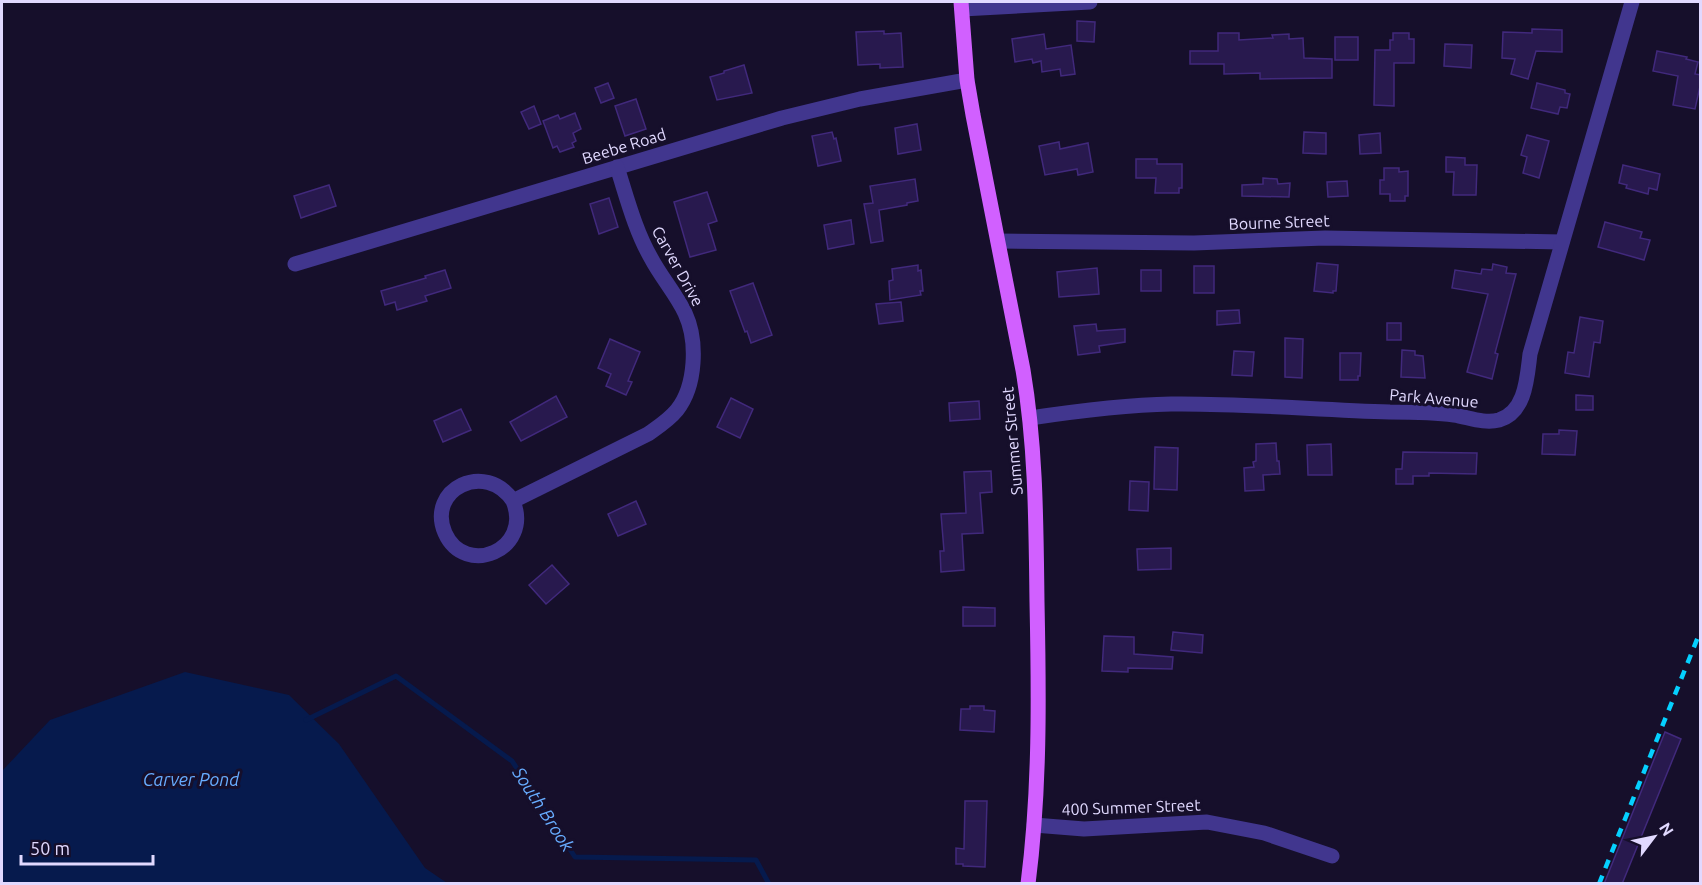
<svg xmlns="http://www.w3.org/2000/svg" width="1702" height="885" font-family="Ubuntu,sans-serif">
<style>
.water{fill:#061a4d}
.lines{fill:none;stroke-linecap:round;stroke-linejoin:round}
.stream{stroke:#061a4d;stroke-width:5}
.building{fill:#28194e;stroke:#41297c;stroke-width:1.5}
.minor{stroke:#41368e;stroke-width:15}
.major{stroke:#d160ff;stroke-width:15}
.rail{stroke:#05d0ff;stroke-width:4.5;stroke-dasharray:9 8;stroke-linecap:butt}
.labels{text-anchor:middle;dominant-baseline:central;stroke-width:6;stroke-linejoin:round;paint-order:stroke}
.street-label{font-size:16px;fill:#e1d9ff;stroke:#160f2b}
.water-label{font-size:18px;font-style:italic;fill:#67acff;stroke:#160f2b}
</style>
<rect width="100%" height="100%" fill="#160f2b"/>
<path class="water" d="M185,672L289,695L339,744L425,868L447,883H2V771L50,720Z"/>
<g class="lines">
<path class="stream" d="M306,720L396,676L512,761L575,857L756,860L769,884"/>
</g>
<g class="building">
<path d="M1077,21L1095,22L1094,42L1077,41Z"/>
<path d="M1532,29L1562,30V52L1536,51L1528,79L1511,74L1515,59L1502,58L1503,32L1532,33Z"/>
<path d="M884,31V34L901,33L903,67L880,68V64L858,65L856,32Z"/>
<path d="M1218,33H1239V40L1273,38L1272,35L1289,34V39L1303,38L1304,58L1332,59V78L1260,79V73L1224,74V64H1190V51H1218Z"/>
<path d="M1393,33H1409V39H1414V63H1394V106L1374,105L1375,50H1390V40H1393Z"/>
<path d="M1044,34L1046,49L1071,45L1075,74L1061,76L1060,69L1042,72L1041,61L1033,63L1032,59L1015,62L1012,39Z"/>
<rect x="1335" y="37" width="23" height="23"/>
<path d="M1445,44L1472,45L1471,68L1444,66Z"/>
<path d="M1657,51L1687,57L1686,59L1698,62L1695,74L1701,75V82L1695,109L1673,105L1678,76L1653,71Z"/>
<path d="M744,65L752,93L717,100L710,77L724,73V71Z"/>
<path d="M608,83L614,98L601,103L595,88Z"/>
<path d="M1537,83L1565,90V93L1570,94L1567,108L1560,107L1558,114L1531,108Z"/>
<path d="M636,99L646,129L625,136L615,106Z"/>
<path d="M534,106L541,124L529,129L521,112Z"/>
<path d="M575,113L581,129L573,133L576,141L572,143L574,147L560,152L557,146L553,148L543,121L558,115L560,119Z"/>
<path d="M917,124L921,150L898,154L895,128Z"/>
<path d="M832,132L834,139L836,138L841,161L818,166L812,136Z"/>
<path d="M1304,132L1326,133V154L1303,153Z"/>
<path d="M1380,133L1381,153L1360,154L1359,135Z"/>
<path d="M1527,135L1549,141L1539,178L1523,173L1527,157L1521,155Z"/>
<path d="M1059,142L1060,149L1088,143L1093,172L1078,175L1077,169L1045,175L1039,146Z"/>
<path d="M1446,157L1465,158V165H1477L1476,195H1453L1454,172H1446Z"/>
<path d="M1136,159H1157V164H1182V188H1179V193H1155L1156,178H1136Z"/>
<path d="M1623,165L1660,174L1657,190L1649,188L1648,194L1626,188L1627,185L1619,183Z"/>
<path d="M1384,168H1399V172L1408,171V196H1405V201H1390V194H1380V180H1384Z"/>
<path d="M1263,178L1277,179L1278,184L1290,183L1289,197L1242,196V185L1263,184Z"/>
<path d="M915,179L918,201L907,203V205L879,210L883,241L871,243L864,204L873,203L870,186Z"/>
<path d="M1347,181L1348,196L1328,197L1327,182Z"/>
<path d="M329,185L336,206L301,218L294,196Z"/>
<path d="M707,192L717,221L708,224L716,250L690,257L674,202Z"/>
<path d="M609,198L618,227L599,234L590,204Z"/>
<path d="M851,220L854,244L828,249L824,225Z"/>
<path d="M1605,222L1642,232L1640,238L1650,240L1644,260L1598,247Z"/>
<path d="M1317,263L1338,265L1336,291H1333V293L1314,291Z"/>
<path d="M1493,264L1507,267L1506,273L1516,274L1495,353L1498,354L1492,379L1467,372L1488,294L1452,288L1455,270L1481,274L1482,269L1492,270Z"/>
<path d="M918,265V271L921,270L923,291H920L921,295L890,300L889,281L893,280L892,269Z"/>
<rect x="1194" y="266" width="20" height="27"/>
<path d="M1097,268L1099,294L1059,297L1057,272Z"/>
<path d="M445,270L451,288L425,296L427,301L397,310L395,302L385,305L381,291L426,278L425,276Z"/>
<rect x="1141" y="270" width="20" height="21"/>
<path d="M753,283L772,335L751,343L747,331L745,332L730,291Z"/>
<path d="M901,302L903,321L879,324L876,304Z"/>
<path d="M1239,310L1240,323L1217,325V311Z"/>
<path d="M1580,317L1603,321L1600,343L1594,342L1589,377L1565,373L1568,352L1574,353Z"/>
<rect x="1387" y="323" width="14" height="17"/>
<path d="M1096,324L1097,331L1125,329V342L1099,346L1100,352L1078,355L1074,326Z"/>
<path d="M1285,338L1303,339L1302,378L1285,377Z"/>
<path d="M610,339L640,352L628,381L632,382L626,395L606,386L611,374L598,368Z"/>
<path d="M1402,350L1415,351V355L1423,356L1425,378L1401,377Z"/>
<path d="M1234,351L1254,352L1252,376L1232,375Z"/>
<path d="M1340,353H1361L1360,376H1358V380H1340Z"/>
<path d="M1576,395L1593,396V410H1576Z"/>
<path d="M556,396L567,417L521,441L510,422Z"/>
<path d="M731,398L753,409L740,438L717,427Z"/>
<path d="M979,401L980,419L950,421L949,403Z"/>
<path d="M461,409L471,430L443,442L434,421Z"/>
<path d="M1559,430L1577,431L1575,455L1542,454L1543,434H1559Z"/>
<path d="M1276,443L1277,461H1279L1280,474L1263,475L1264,490L1245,491L1244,468L1254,467L1253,462L1256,461V444Z"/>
<path d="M1331,444L1332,475H1308L1307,445Z"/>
<path d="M1155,447L1178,448L1177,490L1154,489Z"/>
<path d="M1403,452L1477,453L1476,474L1429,473V476H1413V484H1396V469H1402Z"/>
<path d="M991,471L992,492L980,493L983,533L962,534L964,570L941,572L940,551H944L941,514L966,513L964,472Z"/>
<path d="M1130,481L1149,482L1148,511L1129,510Z"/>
<path d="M636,501L646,524L618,536L608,514Z"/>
<path d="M1171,548V569L1138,570L1137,549Z"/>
<path d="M552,565L569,584L546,604L529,585Z"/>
<path d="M963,607L995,608V626H963Z"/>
<path d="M1173,632L1203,635L1202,653L1171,650Z"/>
<path d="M1104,636L1134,637V654L1173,657L1172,669L1128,668V672L1102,671Z"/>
<path d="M970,706H984V710L995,711L994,732L960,730L961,709H970Z"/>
<path d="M1665,732L1681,739L1622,884H1604Z"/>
<path d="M965,801H987L985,867L963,866V864H956V848L964,849Z"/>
</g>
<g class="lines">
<g class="minor">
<path d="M962,9L1090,2"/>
<path d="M998,241L1194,243L1325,238L1562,242"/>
<path d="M295,264L782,118L860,99L967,80"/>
<path d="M1030,418C1077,411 1124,405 1171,404C1244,403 1317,410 1390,412C1411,412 1433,412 1454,415C1468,417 1484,424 1499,420C1526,412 1527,377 1530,354L1632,2"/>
<path d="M513,501C533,550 465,578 445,533C426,489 486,460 513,501L648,434C658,427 669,420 677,410C696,386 698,341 685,313C676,294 661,277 651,258C635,230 627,198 617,167"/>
<path d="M1034,825L1084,829L1207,822L1264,833L1332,856"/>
</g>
<path class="major" d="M961,2L967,80L973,115L1023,370C1036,447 1036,524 1037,602C1039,696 1040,790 1028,884"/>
<path class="rail" d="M1599,884L1700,632"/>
</g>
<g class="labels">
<g class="street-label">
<text transform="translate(624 146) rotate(-17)">Beebe Road</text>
<text transform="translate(1279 222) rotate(-2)">Bourne Street</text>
<text transform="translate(678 266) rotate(61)">Carver Drive</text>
<text transform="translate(1434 398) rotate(5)">Park Avenue</text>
<text transform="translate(1012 441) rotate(-95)">Summer Street</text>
<text transform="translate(1131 807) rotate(-2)">400 Summer Street</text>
</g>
<g class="water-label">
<text x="191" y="779">Carver Pond</text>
<text transform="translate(544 809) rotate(57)">South Brook</text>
</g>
</g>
<rect width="1702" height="885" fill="none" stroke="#e1d9ff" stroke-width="6"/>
<g transform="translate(1654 837) rotate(58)" stroke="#160f2b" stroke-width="4.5" paint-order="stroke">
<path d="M0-4.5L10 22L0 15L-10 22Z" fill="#e1d9ff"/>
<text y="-9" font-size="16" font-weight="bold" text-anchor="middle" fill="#e1d9ff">N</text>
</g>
<path d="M21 855v9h132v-9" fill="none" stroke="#e1d9ff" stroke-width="3"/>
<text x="30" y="855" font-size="18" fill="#e1d9ff" stroke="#160f2b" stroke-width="4.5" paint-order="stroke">50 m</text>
</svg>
